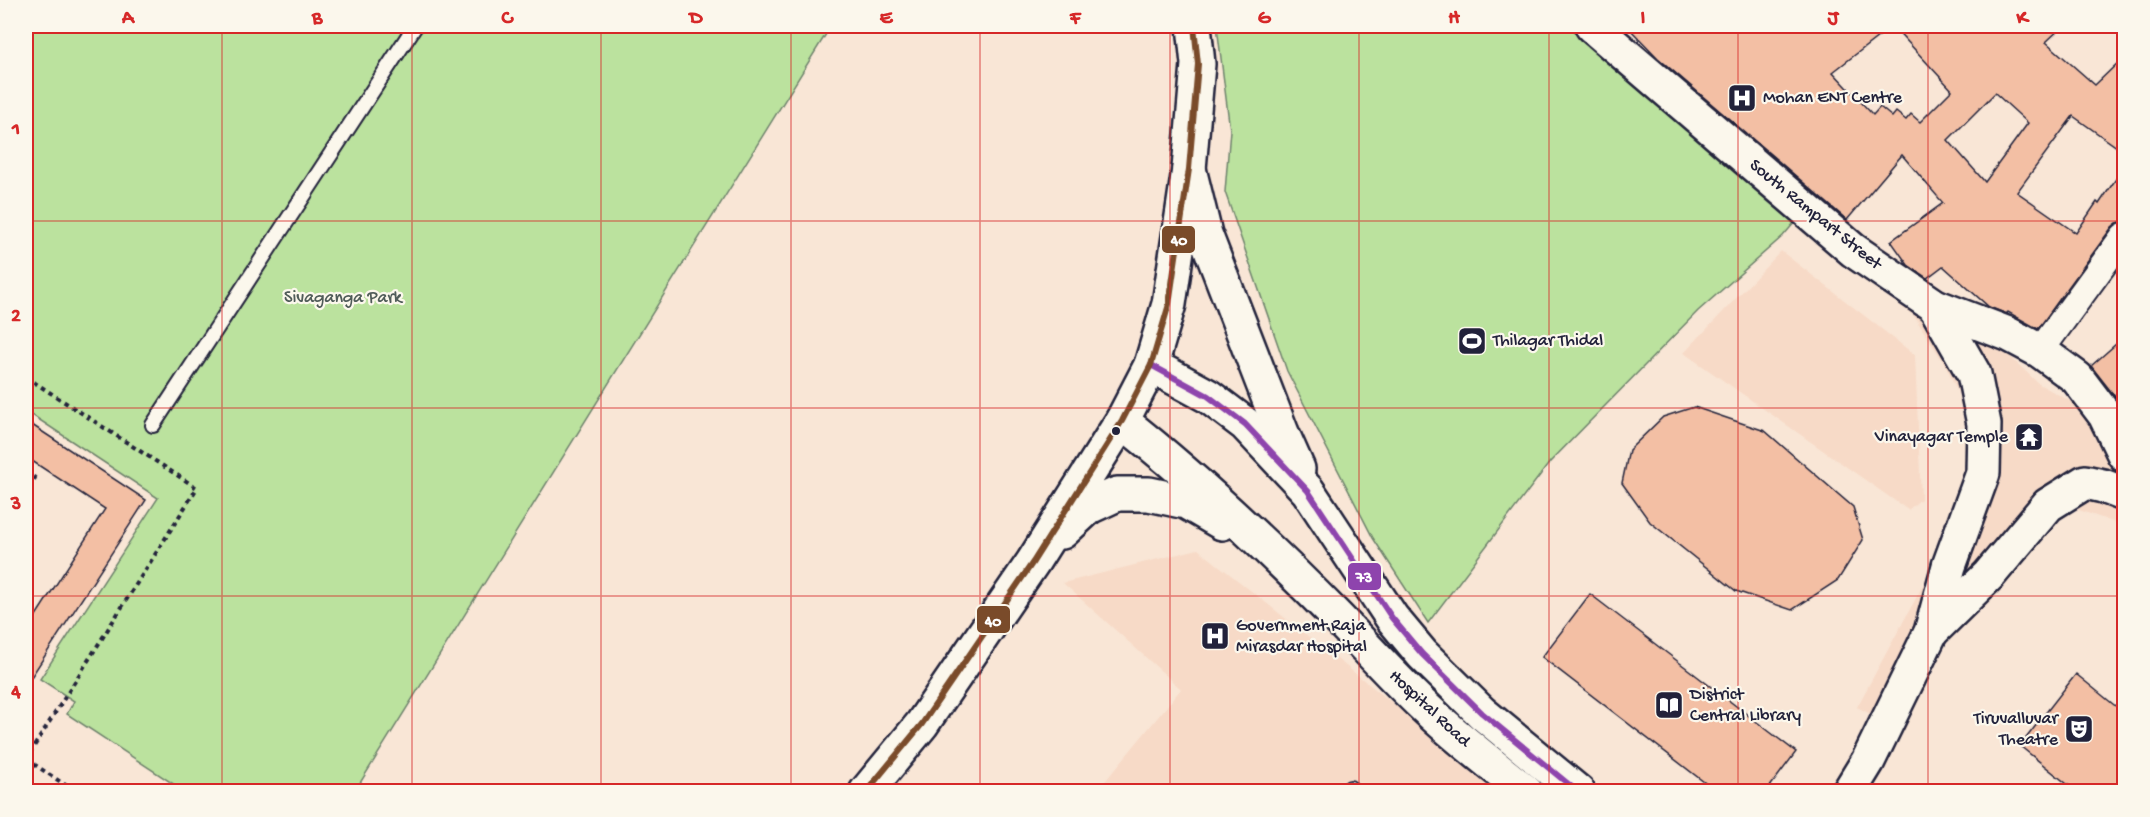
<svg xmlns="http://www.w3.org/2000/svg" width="2150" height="817" font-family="'Gochi Hand',sans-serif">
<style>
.built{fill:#f7dac7}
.green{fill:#bbe29e;stroke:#6e826c;stroke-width:1.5}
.building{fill:#f3bfa4;stroke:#22223b;stroke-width:1.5;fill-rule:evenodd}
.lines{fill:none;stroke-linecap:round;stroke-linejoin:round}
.lane-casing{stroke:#22223b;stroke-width:18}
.street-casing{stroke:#22223b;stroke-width:30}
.secondary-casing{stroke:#22223b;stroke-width:38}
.primary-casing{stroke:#22223b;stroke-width:38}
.path{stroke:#22223b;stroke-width:4;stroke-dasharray:4.5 4.5;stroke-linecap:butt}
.lane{stroke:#fbf7ec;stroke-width:14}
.street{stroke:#fbf7ec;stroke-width:26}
.secondary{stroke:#fbf7ec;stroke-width:33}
.primary{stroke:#fbf7ec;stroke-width:33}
.bus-1-casing{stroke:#fbf7ec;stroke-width:10}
.bus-2-casing{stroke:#fbf7ec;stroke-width:10}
.bus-1{stroke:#8e44ad;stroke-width:6}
.bus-2{stroke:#7a4b2a;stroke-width:6}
.grid{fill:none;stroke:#d62828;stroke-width:1.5;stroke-opacity:0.55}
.bus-dot{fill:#22223b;stroke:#fbf7ec;stroke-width:2}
.labels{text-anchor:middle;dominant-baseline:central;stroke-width:4.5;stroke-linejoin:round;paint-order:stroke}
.poi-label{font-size:18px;fill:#22223b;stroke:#fbf7ec;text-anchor:start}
.street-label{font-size:18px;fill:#22223b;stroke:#fbf7ec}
.park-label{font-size:18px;fill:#505c59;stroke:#fbf7ec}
.line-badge{stroke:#fbf7ec;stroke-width:2}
.badge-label{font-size:16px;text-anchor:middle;font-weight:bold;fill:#fff}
.neatline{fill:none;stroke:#d62828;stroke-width:2}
.grid-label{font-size:20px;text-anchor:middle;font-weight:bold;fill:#d62828}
</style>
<rect width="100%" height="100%" fill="#f9e6d6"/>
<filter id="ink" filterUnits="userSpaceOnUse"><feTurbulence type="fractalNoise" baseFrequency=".0167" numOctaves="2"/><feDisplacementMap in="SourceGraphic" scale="12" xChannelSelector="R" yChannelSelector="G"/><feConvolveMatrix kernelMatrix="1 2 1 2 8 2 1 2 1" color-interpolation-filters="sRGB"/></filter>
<g filter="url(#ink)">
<g class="built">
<path d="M1815,217L2003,350L2039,384L2097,416L2124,451V526L2076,509L2036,518L1967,597L1893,726L1857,707L1935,563L1963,480L1974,428L1946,366L1914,316L1808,235Z"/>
<path d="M1781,251L1915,355L1921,499L1908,510L1684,353Z"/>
<path d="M1198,549L1504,791H1097L1181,689L1063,583Z"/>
</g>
<g class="green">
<path d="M26,26H831L355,791L214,792L210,789L209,791H184L67,714L74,701L40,679L158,498L26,411Z"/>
<path d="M1217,26H1582L1801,215L1783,236L1698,311L1550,462L1428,623L1373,538L1287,371L1225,192L1230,130Z"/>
</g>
<g class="building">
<path d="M1627,26H1892L1833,72L1873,115L1880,107L1892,117L1896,112L1906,120L1911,114L1920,122L1952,90L1893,26H2063L2046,42L2095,85L2124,57V152L2073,116L2017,192L2076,233L2097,202L2099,204L2124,167V221L2117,223L2112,227L2038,329L2008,312L2007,314L1989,307L1943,266L1927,278L1908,265L1891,241L1943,203L1902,155L1847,220L1658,58ZM1995,93L2028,123L1985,182L1948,140Z"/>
<path d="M2124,337V408L2091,366Z"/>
<path d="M1694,407L1765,431L1853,507L1863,540L1838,580L1792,610L1736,591L1650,522L1622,483L1629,450L1663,417Z"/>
<path d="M26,421L146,500L26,685V631L105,509L26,457Z"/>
<path d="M1590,594L1796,752L1766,792H1717L1542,657Z"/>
<path d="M2076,674L2124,713V792H2077L2020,746Z"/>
</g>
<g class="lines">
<g class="lane-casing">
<g id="lane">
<path d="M153,425L415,26"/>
<path d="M1350,788L1354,792"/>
</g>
</g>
<g class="street-casing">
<path id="street" d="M2040,351L2124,236"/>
</g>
<g class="secondary-casing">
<g id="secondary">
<path d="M1592,26L1853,250L1935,306L2008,334L2040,351L2077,378L2105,415L2124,454"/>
<path d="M1151,365L1169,304L1189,169L1198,64L1194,26"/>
<path d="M1932,631L1989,575L2048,505L2085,482L2103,486L2124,494"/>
<path d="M1849,792L1868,761L1931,632L1949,566L1983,473L1984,424L1974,374L1935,306"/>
</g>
</g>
<g class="primary-casing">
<g id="primary">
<path d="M1189,169L1205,234L1282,433L1298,469"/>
<path d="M1122,421C1198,481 1270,549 1338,618C1369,650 1398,683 1431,713C1461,741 1494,766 1526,792"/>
<path d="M1062,532L1089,507L1117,494H1149L1186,502L1222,523"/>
<path d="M866,792L922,724L1033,562L1122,421L1151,365L1208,396L1245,424L1308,491L1392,618L1422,654L1482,713L1578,792"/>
</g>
</g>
<g class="path">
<path d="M26,377L197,488L26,759"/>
<path d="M26,471L35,478L26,493"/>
<path d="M26,759L76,792"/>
</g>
<use href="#lane" class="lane"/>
<use href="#street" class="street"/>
<use href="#secondary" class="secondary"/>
<use href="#primary" class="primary"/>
<g class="bus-1-casing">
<path id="bus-1" d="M1151,365L1208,396L1245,424L1308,491L1392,618L1422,654L1482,713L1578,792"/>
</g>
<g class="bus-2-casing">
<path id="bus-2" d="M866,792L922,724L1033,562L1122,421L1151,365L1169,304L1189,169L1198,64L1194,26"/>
</g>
<use href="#bus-1" class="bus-1"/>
<use href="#bus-2" class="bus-2"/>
</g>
</g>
<path class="grid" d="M222,26V792M412,26V792M601,26V792M791,26V792M980,26V792M1170,26V792M1359,26V792M1549,26V792M1738,26V792M1928,26V792M26,221H2124M26,408H2124M26,596H2124"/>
<defs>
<g id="hospital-square" transform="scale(1.5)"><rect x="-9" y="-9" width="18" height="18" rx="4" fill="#22223b" stroke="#fbf7ec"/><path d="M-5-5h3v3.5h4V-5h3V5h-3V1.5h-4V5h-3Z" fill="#fff"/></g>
<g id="stadium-square" transform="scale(1.5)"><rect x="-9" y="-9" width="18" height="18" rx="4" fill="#22223b" stroke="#fbf7ec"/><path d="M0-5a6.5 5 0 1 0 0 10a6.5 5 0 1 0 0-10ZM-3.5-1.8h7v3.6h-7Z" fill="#fff"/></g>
<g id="temple-square" transform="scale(1.5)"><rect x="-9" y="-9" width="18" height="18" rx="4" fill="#22223b" stroke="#fbf7ec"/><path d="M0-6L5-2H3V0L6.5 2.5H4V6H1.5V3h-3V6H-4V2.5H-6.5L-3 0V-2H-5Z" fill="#fff"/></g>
<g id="library-square" transform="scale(1.5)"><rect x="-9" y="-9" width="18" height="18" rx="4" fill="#22223b" stroke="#fbf7ec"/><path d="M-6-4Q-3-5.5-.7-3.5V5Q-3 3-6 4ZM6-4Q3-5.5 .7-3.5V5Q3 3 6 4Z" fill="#fff"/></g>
<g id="theatre-square" transform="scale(1.5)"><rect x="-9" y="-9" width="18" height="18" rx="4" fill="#22223b" stroke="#fbf7ec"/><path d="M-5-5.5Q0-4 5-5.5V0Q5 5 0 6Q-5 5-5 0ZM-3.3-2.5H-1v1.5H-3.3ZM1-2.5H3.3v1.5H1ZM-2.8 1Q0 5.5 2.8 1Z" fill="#fff"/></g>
</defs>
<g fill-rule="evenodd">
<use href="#hospital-square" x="1742" y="98"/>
<use href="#stadium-square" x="1472" y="341"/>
<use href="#temple-square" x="2029" y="437"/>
<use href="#hospital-square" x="1215" y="636"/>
<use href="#library-square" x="1669" y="705"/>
<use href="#theatre-square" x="2079" y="729"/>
</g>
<circle class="bus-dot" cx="1116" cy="431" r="5"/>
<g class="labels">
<g class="poi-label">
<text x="1763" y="98">Mohan ENT Centre</text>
<text x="1493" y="341">Thilagar Thidal</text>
<text x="2008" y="437" text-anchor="end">Vinayagar Temple</text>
<text x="1236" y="626">Government Raja<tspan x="1236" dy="21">Mirasdar Hospital</tspan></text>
<text x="1690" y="695">District<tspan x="1690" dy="21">Central Library</tspan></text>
<text x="2058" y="719" text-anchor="end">Tiruvalluvar<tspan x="2058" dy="21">Theatre</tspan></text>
</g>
<g class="street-label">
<text transform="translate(1815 215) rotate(39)">South Rampart Street</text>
<text transform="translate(1429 709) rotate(43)">Hospital Road</text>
</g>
<g class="park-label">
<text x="343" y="298">Sivaganga Park</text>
</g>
</g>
<g class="line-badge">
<rect x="1161" y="225" width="35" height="29" rx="6" fill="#7a4b2a"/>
<rect x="1347" y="562" width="35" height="29" rx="6" fill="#8e44ad"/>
<rect x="976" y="605" width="35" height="29" rx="6" fill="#7a4b2a"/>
</g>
<g class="badge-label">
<text x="1179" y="245">40</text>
<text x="1364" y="582">73</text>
<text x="993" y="626">40</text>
</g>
<rect width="2150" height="817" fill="none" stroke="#fbf7ec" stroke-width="66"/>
<rect x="33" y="33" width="2084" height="751" class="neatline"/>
<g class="grid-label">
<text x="128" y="23">A</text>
<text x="317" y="23">B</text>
<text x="507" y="23">C</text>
<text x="696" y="23">D</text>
<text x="886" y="23">E</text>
<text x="1075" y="23">F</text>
<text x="1264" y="23">G</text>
<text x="1454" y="23">H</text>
<text x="1643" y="23">I</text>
<text x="1833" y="23">J</text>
<text x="2022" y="23">K</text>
<text x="16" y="134">1</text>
<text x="16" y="321">2</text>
<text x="16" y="509">3</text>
<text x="16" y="697">4</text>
</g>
</svg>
